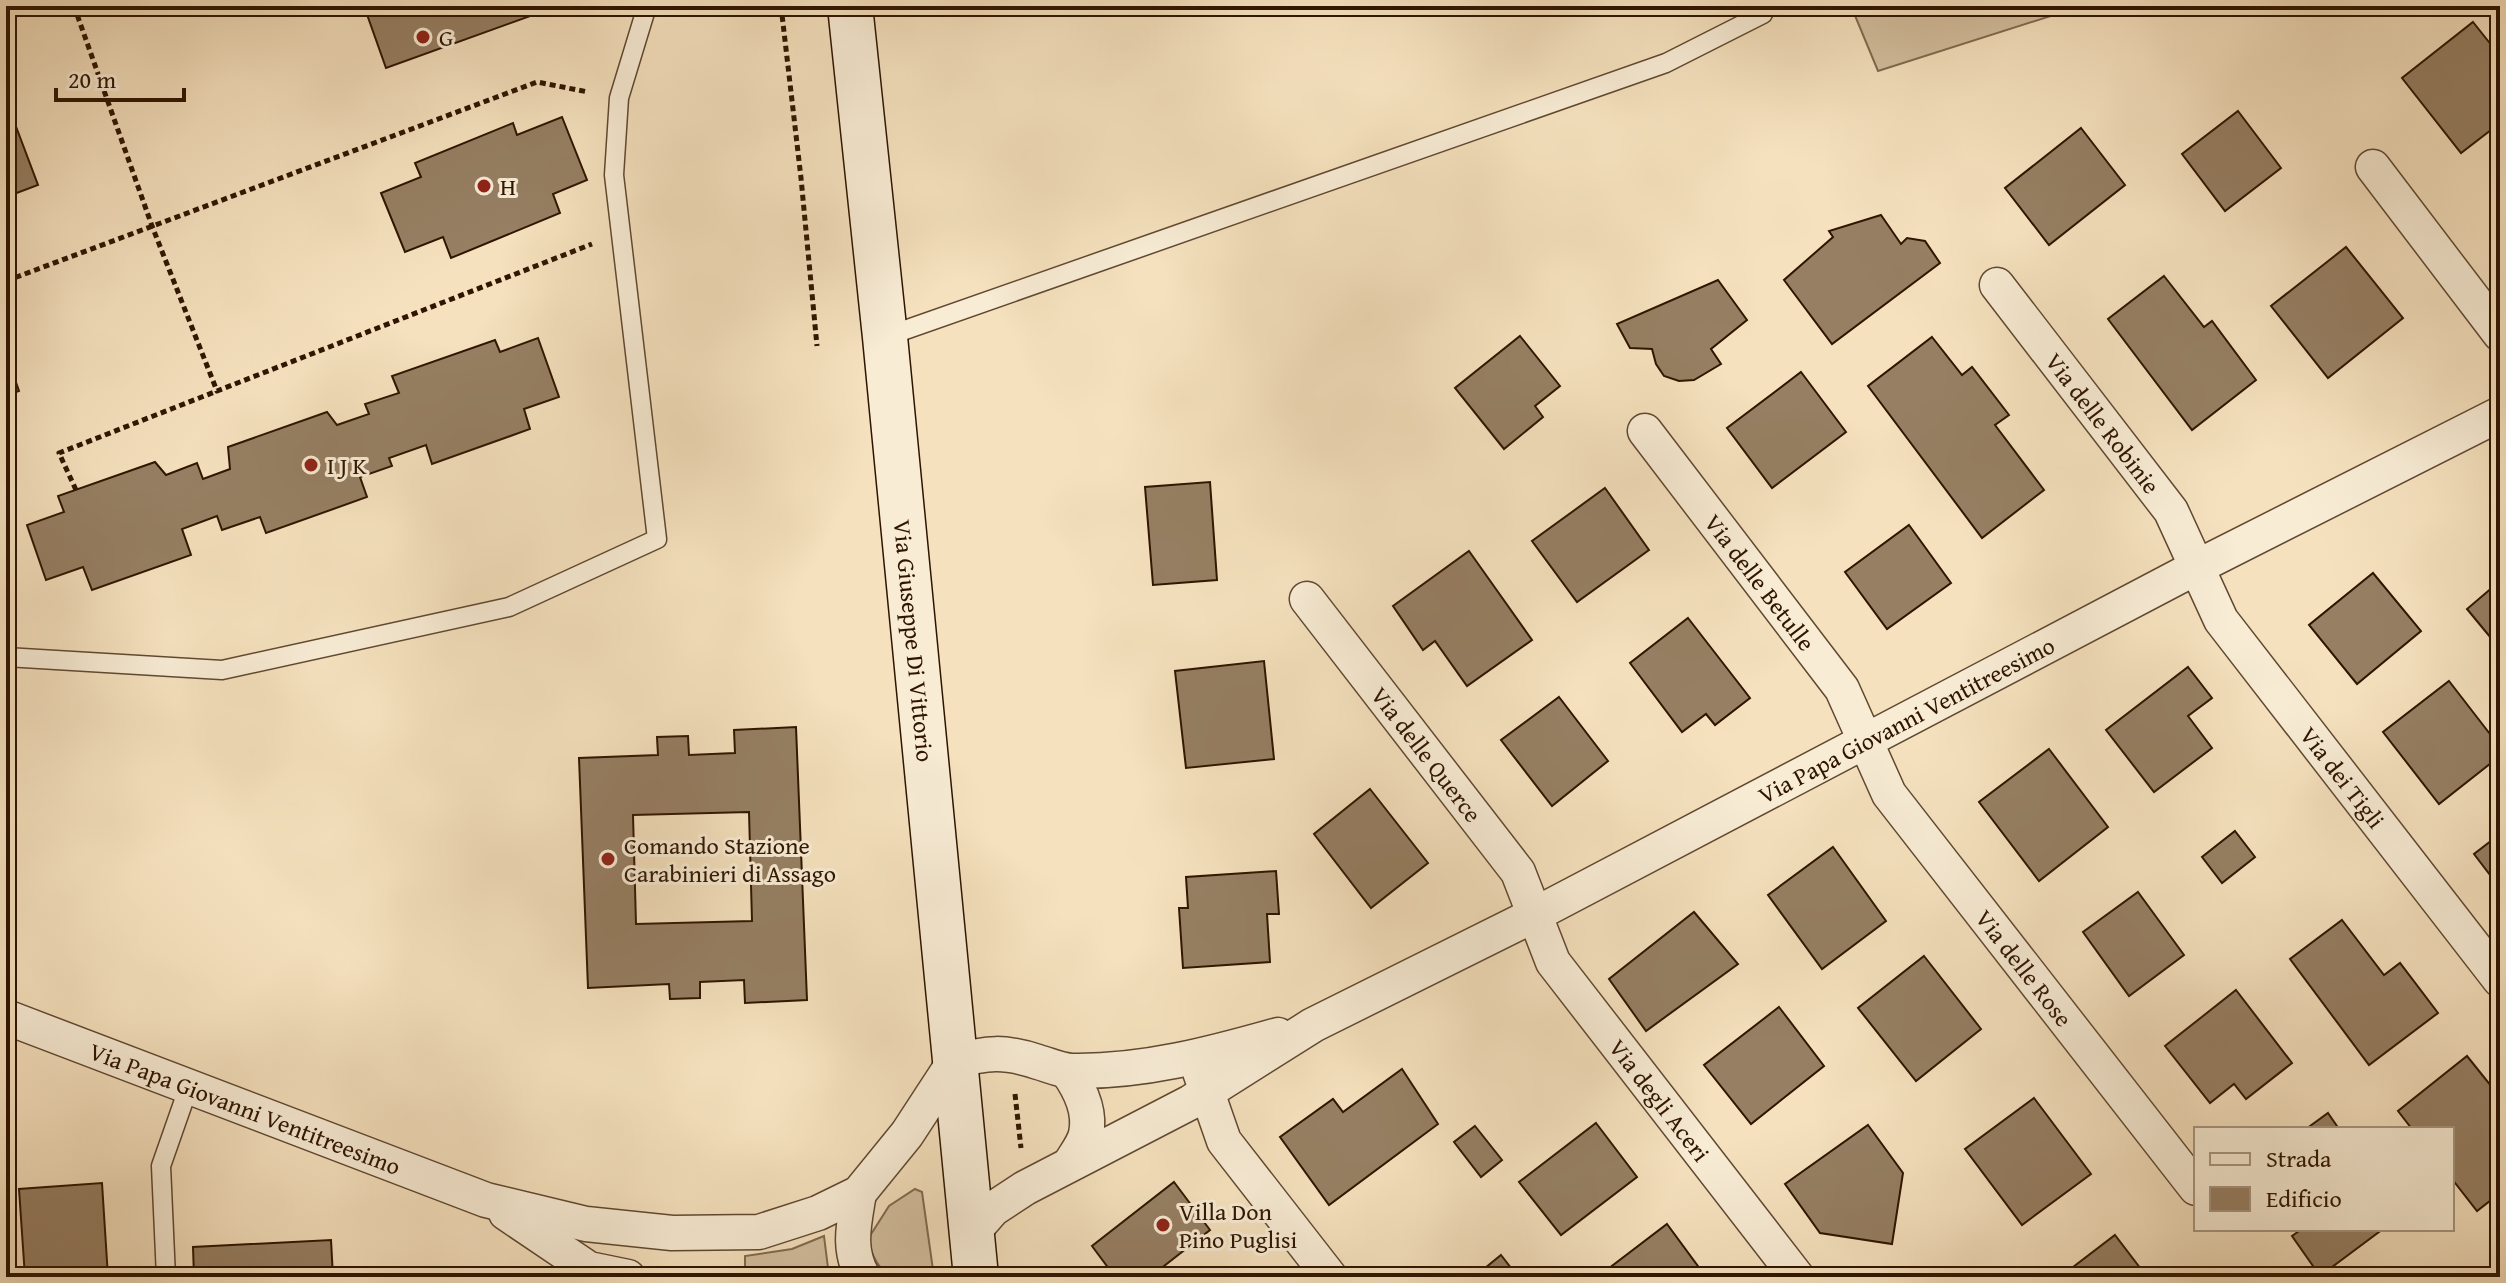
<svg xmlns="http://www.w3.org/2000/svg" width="2506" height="1283" font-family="'Gentium Book Plus',serif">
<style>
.grass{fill:#d3be9e;stroke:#816a4f;stroke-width:2}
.building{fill:#967f63;stroke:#2f1500;stroke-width:2;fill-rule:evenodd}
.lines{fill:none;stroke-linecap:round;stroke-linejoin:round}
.lane-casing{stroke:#604830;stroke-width:21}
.street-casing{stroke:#604830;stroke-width:37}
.secondary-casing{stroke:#2f1500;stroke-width:47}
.path{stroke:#2f1500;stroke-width:5;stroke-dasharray:6 4;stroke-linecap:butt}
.lane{stroke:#f8ecd5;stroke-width:18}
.street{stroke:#f8ecd5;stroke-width:34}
.secondary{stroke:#f8ecd5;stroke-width:44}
.poi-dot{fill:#8f2418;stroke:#f8ecd5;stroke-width:3}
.labels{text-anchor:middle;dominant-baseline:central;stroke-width:6;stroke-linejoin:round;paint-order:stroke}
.poi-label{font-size:24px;fill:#2f1500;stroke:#f8ecd5;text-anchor:start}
.street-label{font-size:24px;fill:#2f1500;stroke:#f8ecd5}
</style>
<rect width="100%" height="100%" fill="#f5e1be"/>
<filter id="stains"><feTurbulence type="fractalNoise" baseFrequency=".0025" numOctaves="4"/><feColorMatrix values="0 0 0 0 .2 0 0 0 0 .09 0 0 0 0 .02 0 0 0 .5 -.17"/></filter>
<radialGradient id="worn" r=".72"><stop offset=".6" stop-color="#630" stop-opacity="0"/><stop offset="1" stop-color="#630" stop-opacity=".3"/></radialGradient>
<g class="grass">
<path d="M1851,6H2082L1878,71Z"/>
<path d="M915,1189L922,1192L934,1277C895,1277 878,1282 868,1239L889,1206Z"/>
<path d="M824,1236L828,1268L826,1270L745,1268V1256L792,1249Z"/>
</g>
<g class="building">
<path d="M364,6H558L386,68Z"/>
<path d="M2473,22L2500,56V123L2461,153L2402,78Z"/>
<path d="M6,100L38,185L6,197Z"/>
<path d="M2238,111L2281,168L2225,211L2182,154Z"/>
<path d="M562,117L587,180L553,194L560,213L451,258L443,237L405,252L381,193L421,177L415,163L513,123L517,135Z"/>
<path d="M2081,128L2125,185L2049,245L2005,188Z"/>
<path d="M1881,215L1901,244L1907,238L1925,241L1940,263L1832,344L1784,280L1833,237L1829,231Z"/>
<path d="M2346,247L2403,318L2328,378L2271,306Z"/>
<path d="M2164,276L2204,327L2212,321L2256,380L2192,430L2108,319Z"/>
<path d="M1718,280L1747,320L1711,349L1721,364L1694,380L1679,381L1664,376L1656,364L1652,349L1630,348L1617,324Z"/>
<path d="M1520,336L1560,386L1535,406L1543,417L1504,449L1455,388Z"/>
<path d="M1932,337L1962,375L1972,367L2009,415L1995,425L2044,490L1982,538L1868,386Z"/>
<path d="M538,338L559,397L524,409L530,429L432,464L426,445L389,458L392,466L360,477L367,497L266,533L260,517L222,530L217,516L182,529L191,555L92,590L83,567L46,580L27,525L64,512L58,496L155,462L166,475L197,463L203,479L230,469L228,447L327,412L337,425L369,414L365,404L399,393L392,376L495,340L500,352Z"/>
<path d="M6,354L19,391L6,396Z"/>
<path d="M1801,372L1846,432L1772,488L1727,428Z"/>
<path d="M1210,482L1217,580L1153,585L1145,487Z"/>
<path d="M1605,488L1649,550L1577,602L1532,541Z"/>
<path d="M1909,525L1951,583L1887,629L1845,572Z"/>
<path d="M1469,551L1532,640L1467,686L1435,641L1423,650L1393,606Z"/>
<path d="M2373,573L2421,631L2357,684L2309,625Z"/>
<path d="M2500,581V649L2467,609Z"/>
<path d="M1688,618L1750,698L1715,725L1706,714L1682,732L1630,663Z"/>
<path d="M1264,661L1274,759L1186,768L1175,671Z"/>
<path d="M2188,667L2212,698L2188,716L2212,748L2154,792L2106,730Z"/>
<path d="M2449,681L2500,747V756L2439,804L2383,732Z"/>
<path d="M1559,697L1608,761L1552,806L1501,740Z"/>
<path d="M796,727L807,1000L745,1003L744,980L700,982V998L670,999L669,984L588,988L579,758L658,755L657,737L688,736L689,755L735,753L734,730ZM749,812L752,921L636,924L633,815Z"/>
<path d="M2049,749L2108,827L2039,881L1979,802Z"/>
<path d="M1370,789L1428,863L1371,908L1314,834Z"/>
<path d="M2235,831L2255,857L2222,883L2202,857Z"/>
<path d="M2500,834V888L2474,854Z"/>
<path d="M1833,847L1886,921L1822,969L1768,895Z"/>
<path d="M1276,871L1279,914H1267L1270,962L1183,968L1179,908H1188L1186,877Z"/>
<path d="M2138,892L2184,955L2129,996L2083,932Z"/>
<path d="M1694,912L1738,964L1646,1031L1609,979Z"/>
<path d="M2342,920L2384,975L2400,963L2438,1013L2369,1065L2290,959Z"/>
<path d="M1924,956L1981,1029L1916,1081L1858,1008Z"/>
<path d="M2236,990L2292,1063L2246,1099L2234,1084L2210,1103L2165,1046Z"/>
<path d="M1779,1007L1824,1066L1751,1124L1704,1065Z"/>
<path d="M2467,1056L2500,1097V1193L2477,1211L2452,1179V1129H2412L2398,1111Z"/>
<path d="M1402,1069L1438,1124L1329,1205L1280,1137L1333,1099L1343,1112Z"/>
<path d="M2034,1098L2091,1174L2022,1225L1965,1149Z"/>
<path d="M2328,1113L2339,1129H2306Z"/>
<path d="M1596,1123L1637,1177L1561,1235L1519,1182Z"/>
<path d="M1868,1125L1903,1173L1892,1244L1820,1233L1785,1184Z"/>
<path d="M1475,1126L1502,1160L1481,1177L1454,1142Z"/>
<path d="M1174,1182L1210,1230L1150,1277H1115L1092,1246Z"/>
<path d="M102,1183L108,1277H25L19,1189Z"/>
<path d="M1667,1224L1706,1277H1602L1600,1275Z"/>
<path d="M2302,1229H2383L2320,1276L2292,1236Z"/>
<path d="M2115,1235L2147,1277H2060Z"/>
<path d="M331,1240L333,1277H194L193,1247Z"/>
<path d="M1501,1255L1518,1277H1474Z"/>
<path d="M1980,1268L1988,1277H1968Z"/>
</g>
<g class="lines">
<g class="lane-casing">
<g id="lane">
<path d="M885,337L1666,63L1763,14"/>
<path d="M6,657L222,670L509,607L657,539L614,175L619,98L647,6H652"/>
<path d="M166,1277L161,1166L189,1086"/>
</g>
</g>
<g class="street-casing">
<g id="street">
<path d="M2373,167L2500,334"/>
<path id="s1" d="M1997,285L2171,511L2221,620L2500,980"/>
<path id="s2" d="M1645,431L1842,689L1889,794L2196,1188"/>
<path id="s3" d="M1307,599L1518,872L1553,962L1797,1277"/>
<path id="s4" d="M6,1017L486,1200L586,1224L672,1233L759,1232L818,1213L859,1193L907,1134L954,1062C987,1052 1005,1051 1038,1062C1049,1065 1061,1071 1073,1071C1143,1072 1211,1054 1278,1035"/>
<path d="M1067,1071C1080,1089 1091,1111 1086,1134C1084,1144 1075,1155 1070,1164"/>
<path d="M1200,1072L1224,1141L1330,1277"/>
<path d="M859,1193C854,1224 847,1249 863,1277"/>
<path d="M506,1213L589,1269L628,1277"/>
<path id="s5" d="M971,1234L993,1209L1025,1188L1191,1102L1313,1025L1536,914L2195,568L2500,414"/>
</g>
</g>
<g class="secondary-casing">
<g id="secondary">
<path id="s6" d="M850,6L885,337L976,1277"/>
</g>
</g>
<g class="path">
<path d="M74,6L152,226L217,391L592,244"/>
<path d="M781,6L801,178L817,346"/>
<path d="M6,281L537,82L588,92"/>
<path d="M76,490L59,453L217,391"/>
<path d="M1015,1094L1021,1148"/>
</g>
<use href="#lane" class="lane"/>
<use href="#street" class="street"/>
<use href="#secondary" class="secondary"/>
</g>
<g class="poi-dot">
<circle cx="423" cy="37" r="8"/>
<circle cx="484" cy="186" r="8"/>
<circle cx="311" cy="465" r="8"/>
<circle cx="608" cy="859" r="8"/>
<circle cx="1163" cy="1225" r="8"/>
</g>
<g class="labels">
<g class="poi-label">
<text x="439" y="37">G</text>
<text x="500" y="186">H</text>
<text x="327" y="465">I J K</text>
<text x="624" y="845">Comando Stazione<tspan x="624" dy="28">Carabinieri di Assago</tspan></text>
<text x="1179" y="1211">Villa Don<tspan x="1179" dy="28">Pino Puglisi</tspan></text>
</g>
<g class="street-label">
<text stroke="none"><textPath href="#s1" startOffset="174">Via delle Robinie</textPath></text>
<text stroke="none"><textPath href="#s2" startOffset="190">Via delle Betulle</textPath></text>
<text stroke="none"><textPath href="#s6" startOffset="638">Via Giuseppe Di Vittorio</textPath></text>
<text stroke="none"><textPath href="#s5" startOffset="1070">Via Papa Giovanni Ventitreesimo</textPath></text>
<text stroke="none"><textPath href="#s3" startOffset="196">Via delle Querce</textPath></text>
<text stroke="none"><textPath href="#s1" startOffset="604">Via dei Tigli</textPath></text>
<text stroke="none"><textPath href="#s2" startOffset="660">Via delle Rose</textPath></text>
<text stroke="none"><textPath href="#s3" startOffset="616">Via degli Aceri</textPath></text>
<text stroke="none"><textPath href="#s4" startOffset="256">Via Papa Giovanni Ventitreesimo</textPath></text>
</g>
</g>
<rect width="2506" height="1283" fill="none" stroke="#f5e1be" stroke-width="32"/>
<rect x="8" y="8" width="2490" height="1267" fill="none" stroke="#2f1500" stroke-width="4"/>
<rect x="16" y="16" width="2474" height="1251" fill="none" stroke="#2f1500" stroke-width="2"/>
<rect x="2194" y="1127" width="260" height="104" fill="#f8ecd5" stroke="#a89680" stroke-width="2"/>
<rect x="2210" y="1153" width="40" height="12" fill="#f8ecd5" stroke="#a89680" stroke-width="2"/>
<text x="2266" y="1167" font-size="24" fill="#2f1500">Strada</text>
<rect x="2210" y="1187" width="40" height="24" fill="#967f63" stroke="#a89680" stroke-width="2"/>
<text x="2266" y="1207" font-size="24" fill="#2f1500">Edificio</text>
<path d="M56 88v12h128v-12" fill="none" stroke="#2f1500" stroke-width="4"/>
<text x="68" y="88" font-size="24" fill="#2f1500" stroke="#f8ecd5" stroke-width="6" paint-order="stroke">20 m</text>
<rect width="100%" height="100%" filter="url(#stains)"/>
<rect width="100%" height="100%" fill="url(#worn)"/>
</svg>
